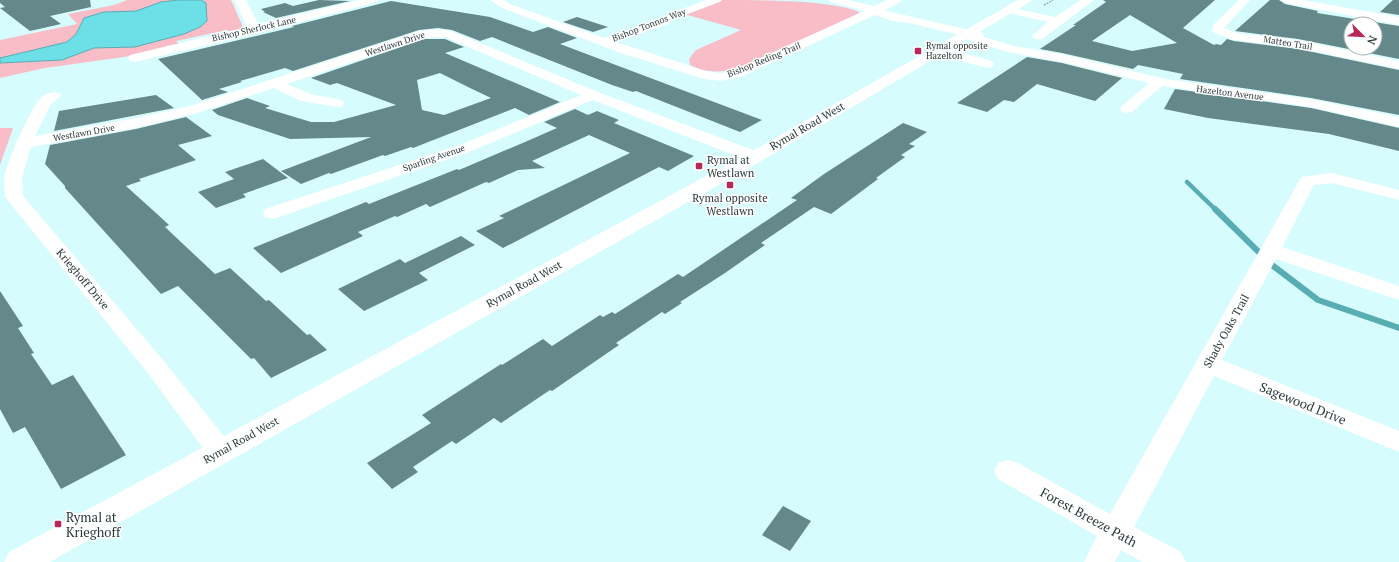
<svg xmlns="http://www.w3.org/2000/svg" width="1399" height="562" font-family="'PT Serif',serif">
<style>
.green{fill:#f9bdc8}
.water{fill:#6cdfe7;stroke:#58adb3}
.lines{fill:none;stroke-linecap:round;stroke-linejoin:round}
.stream-far1{stroke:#58adb3;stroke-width:4.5}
.stream{stroke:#58adb3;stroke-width:6}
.building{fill:#65888a;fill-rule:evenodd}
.path{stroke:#97b5b6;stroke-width:1.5;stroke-dasharray:2 1;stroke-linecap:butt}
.minor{fill:#fff;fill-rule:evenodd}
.major{fill:#fff;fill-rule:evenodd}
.poi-dot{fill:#b72859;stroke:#fff;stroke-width:1.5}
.labels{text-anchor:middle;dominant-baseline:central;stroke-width:3;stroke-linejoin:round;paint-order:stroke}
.far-street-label{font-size:9px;fill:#2a393a;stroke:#fff}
.far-poi-label{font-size:9px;fill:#2a393a;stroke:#fff;text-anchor:start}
.street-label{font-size:11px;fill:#2a393a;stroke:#fff}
.poi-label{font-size:11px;fill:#2a393a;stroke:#fff;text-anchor:start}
.near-street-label{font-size:13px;fill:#2a393a;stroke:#fff}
.near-poi-label{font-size:13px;fill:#2a393a;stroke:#fff;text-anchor:start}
</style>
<rect width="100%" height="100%" fill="#d6fcfe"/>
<g class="green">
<path d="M127,0H231L243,27L242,29L231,33L227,30L176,41L180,45L124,57L45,68L0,78V40L77,24L68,14L114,5Z"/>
<path d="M722,0C756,0 832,0 859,12L857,15L734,70C718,72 704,73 690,65L689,59L696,50L741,30L684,14Z"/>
<path d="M0,128H13L0,165Z"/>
</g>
<path class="water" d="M178,0H201L206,3L207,21L200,27L184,34L135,47L94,48L62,60L0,63V58L67,42L76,34L84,18L104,12L136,11L161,2Z"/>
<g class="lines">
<path class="stream-far1" d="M1187,182L1216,210"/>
<path class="stream" d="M1215,209L1272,265L1318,300L1399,328"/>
</g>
<g class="building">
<path d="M0,0H90L91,7L50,16L61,24L30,31L0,8L5,7L0,3Z"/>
<path d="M319,0L350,1L276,18L263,12H265L261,9L285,3L293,6Z"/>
<path d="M1103,0H1215L1183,28L1214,45L1216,44L1221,45L1227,39L1234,41L1298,49L1399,70V115L1311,98L1180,79L1183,74L1138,65L1133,69L1062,53L1040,49L1076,25H1073L1106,2ZM1130,15L1177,43L1132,51L1092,41Z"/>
<path d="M1270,0H1279L1285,4L1318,11L1317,13L1399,26V59L1298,39L1235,31ZM1351,24H1375V48H1351Z"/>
<path d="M1393,0H1399V15L1380,12Z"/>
<path d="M391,1L490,17L533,32L548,27L577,38L560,44L762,120L740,132L636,91L633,92L612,85L492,37L480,41L452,30L438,28L419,30L293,71L285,68L240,81L242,82L219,89L228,92L202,100L158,59L294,27L292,26Z"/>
<path d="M577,17L608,27L593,32L563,22Z"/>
<path d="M424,39H445L464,47L445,53L560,102L529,115L515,108L413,148L411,147L385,156L383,155L331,174L329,173L301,184L281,171L371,137L290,139L218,115L212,110L247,98L270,106L265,108L311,122H334L396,105L337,83L330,85L311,78ZM440,73L468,87L491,98L444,115L422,110L417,80Z"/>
<path d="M1027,57L1062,63L1122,78L1095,101L1037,84L1014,102L1004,100L987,112L957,103Z"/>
<path d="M1175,89L1311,108L1399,128V151L1329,134L1208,118L1164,109Z"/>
<path d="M156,95L174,108L54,131L59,111Z"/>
<path d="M575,109L588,115L597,111L619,120L614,123L694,156L668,171L659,167L503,248L476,231L504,218L499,216L630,153L589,135L532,161L545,168L518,170L489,183L486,182L430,207L426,204L397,217L395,216L358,232L363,236L281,273L253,248L366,202L369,204L457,169L459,170L525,142L557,128L544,122Z"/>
<path d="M186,117L212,136L178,145L196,160L139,179L141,181L126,186L156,213L169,225L165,227L215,274L230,268L266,301L269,300L307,335L310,334L327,350L271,378L254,358L251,359L178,286L161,294L65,188V186L45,164L50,145L136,129Z"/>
<path d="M903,123L927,132L909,144L915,146L901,155L905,157L876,178L878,179L831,214L814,207L761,243L765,245L725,273L680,302L682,303L665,314L662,312L616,343L619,345L552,391L550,390L501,423L494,418L456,444L452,441L413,467L418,472L392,489L367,463L431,423L422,415L501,364L502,365L543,339L552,346L600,315L603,317L612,312L615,314L678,274L683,277L797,200L791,198L824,174Z"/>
<path d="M263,159L288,178L243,194L246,197L216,208L198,192L234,179L225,172Z"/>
<path d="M461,236L475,245L419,273L428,280L364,311L338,289L400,259L405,263Z"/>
<path d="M0,291L23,326L18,328L34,353L31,354L52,385L73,375L126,455L61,489L25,427L13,433L0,409Z"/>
<path d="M783,506L811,521L790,551L762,535Z"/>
</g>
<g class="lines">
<path class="path" d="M1044,5L1053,0"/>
<g class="minor">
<path d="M234,0H246L258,24L359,0H378L377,2L255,34L135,62L130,61L128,58L130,55L247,27Z"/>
<path d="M490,0H504L510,4L604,38L660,20L666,15L706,0H722L720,2L674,19L668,24L616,42L706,71L721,73L734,70L864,11L830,2L828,0H848L874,6L887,0H902L900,2L885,10L886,11L983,33L984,37L1014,46L1062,54L1166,79L1311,99L1399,117V127L1311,107L1162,86L1132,112L1127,113L1122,112L1120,109L1122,106L1149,83L1062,62L1008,52L972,41L960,35L909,23L892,21L875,15L743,76L721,81L704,79L621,53L502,8Z"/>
<path d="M1081,0H1094L1042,39H1034L1032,36L1048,22L1004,12L1002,10L1004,8L1008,7L1055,17Z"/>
<path d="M1239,0H1250L1224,28L1236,33L1298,40L1399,61V69L1298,48L1234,40L1214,33L1212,30L1214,24Z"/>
<path d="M1280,0H1303L1399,17V25L1285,3Z"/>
<path d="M438,29L451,31L598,92L761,153L763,157L761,161L755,162L749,161L593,100L469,152L279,217L272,219L265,217L263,213L265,209L457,146L581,95L445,37L424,38L287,84L310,94L342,100L344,103L342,106L337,107L301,101L274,88L194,114L136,128L31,147L22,178L23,196L163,360L231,445L235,452L231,459L221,463L211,459L147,372L5,197C5,191 4,184 4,178C6,164 30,109 40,99C45,94 52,91 59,93L61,96L51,104L35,136L136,118L190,106L419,31Z"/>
<path d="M936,46L992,61L994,64L992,67L987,68L931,53L930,50L931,47Z"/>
<path d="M1332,173L1399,190V200L1332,183L1314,185L1282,247L1399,286V300L1276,259L1222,360L1399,431V452L1214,376L1134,527L1181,552L1186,562H1142L1121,550L1115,562H1084L1097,536L998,479L994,471L998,463L1008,460L1018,463L1110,514L1299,181L1302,177Z"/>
</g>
<path class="major" d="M1018,0H1032L1030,2L761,161L50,562H4L9,552L749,153Z"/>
</g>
<g class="poi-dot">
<rect x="914" y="47" width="8" height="8" rx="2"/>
<rect x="695" y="162" width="8" height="8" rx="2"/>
<rect x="726" y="181" width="8" height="8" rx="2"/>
<rect x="54" y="520" width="8" height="8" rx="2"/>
</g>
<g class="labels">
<g class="far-street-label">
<text transform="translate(649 25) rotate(-21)">Bishop Tonnos Way</text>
<text transform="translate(254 29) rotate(-13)">Bishop Sherlock Lane</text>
<text transform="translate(1288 43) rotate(9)">Matteo Trail</text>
<text transform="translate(395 44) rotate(-18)">Westlawn Drive</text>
<text transform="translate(764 60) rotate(-22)">Bishop Reding Trail</text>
<text transform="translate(1230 93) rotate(7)">Hazelton Avenue</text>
<text transform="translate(84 133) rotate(-10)">Westlawn Drive</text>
<text transform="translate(434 158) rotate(-19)">Sparling Avenue</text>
</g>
<g class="far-poi-label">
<text x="926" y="46">Rymal opposite<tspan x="926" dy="10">Hazelton</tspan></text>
</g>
<g class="street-label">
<text transform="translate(807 126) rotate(-30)">Rymal Road West</text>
<text transform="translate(83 279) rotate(50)">Krieghoff Drive</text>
<text transform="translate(524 284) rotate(-29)">Rymal Road West</text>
<text transform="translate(1226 331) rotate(-61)">Shady Oaks Trail</text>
<text transform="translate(241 440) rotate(-29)">Rymal Road West</text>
</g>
<g class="poi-label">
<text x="707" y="160">Rymal at<tspan x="707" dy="13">Westlawn</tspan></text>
<text x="730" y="198" text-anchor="middle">Rymal opposite<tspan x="730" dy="13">Westlawn</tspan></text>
</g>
<g class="near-street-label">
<text transform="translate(1303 403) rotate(22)">Sagewood Drive</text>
<text transform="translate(1089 517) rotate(29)">Forest Breeze Path</text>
</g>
<g class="near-poi-label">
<text x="66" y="517">Rymal at<tspan x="66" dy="15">Krieghoff</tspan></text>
</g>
</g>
<g transform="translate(1363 36) rotate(114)"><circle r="19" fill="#ffffff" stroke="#aab0b0"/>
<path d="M0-3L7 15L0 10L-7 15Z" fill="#b72859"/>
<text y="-6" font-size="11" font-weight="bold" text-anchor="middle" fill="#2a393a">N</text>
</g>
</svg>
